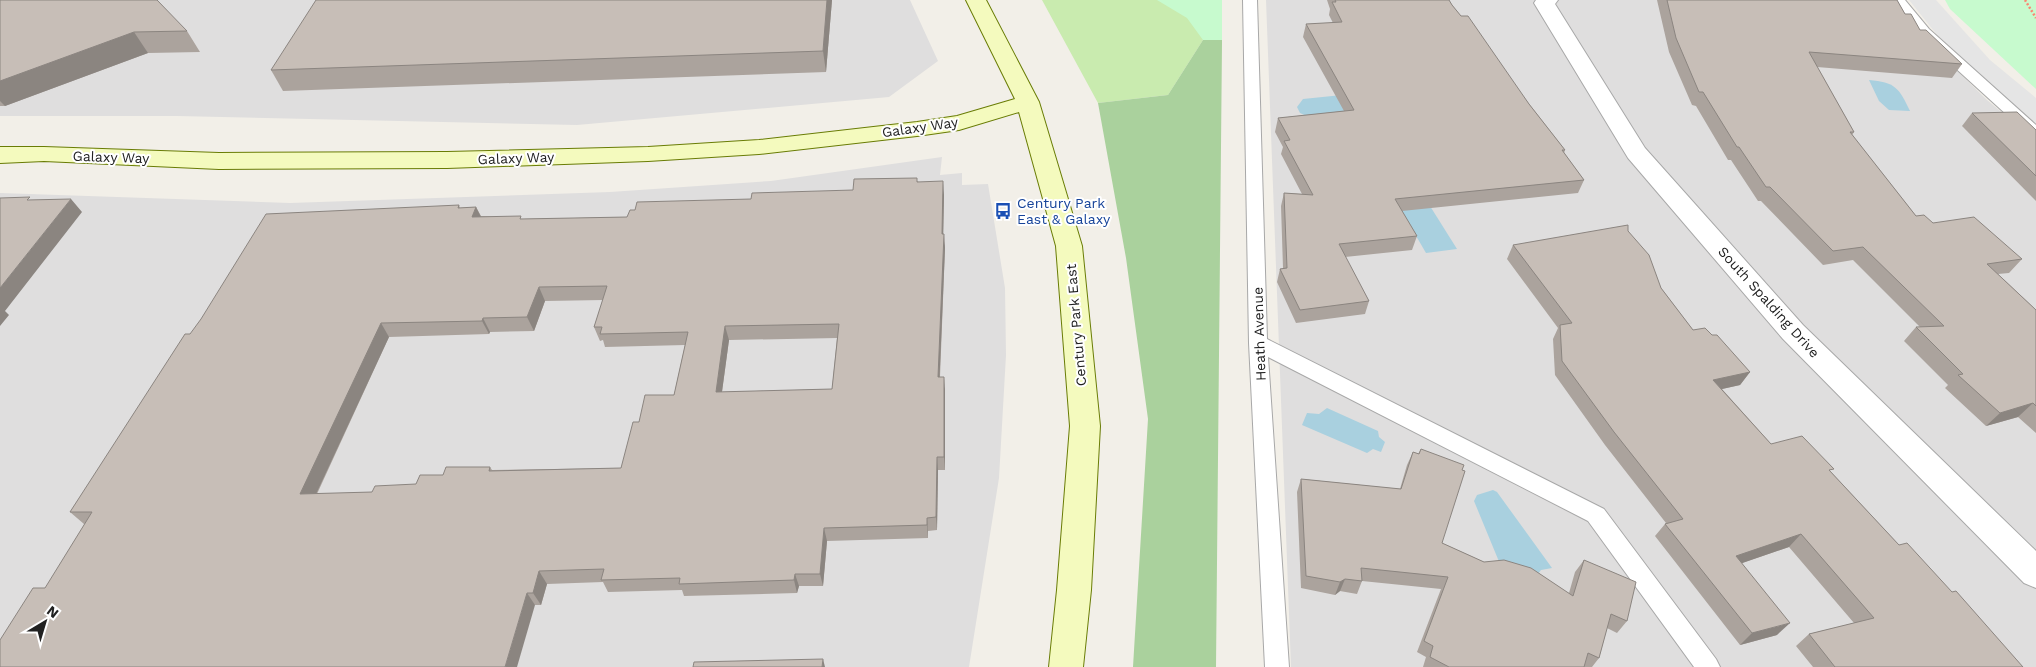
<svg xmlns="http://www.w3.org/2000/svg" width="2036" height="667" font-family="'Work Sans',sans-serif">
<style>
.residential{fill:#dfdede}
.grass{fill:#c9ebaf}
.forest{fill:#aad19d}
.park{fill:#c7face}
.parking{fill:#e5e5e5}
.water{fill:#a9d0df}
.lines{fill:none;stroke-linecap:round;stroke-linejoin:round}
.lane-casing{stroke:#a8a8a8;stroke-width:2}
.street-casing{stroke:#a8a8a8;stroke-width:2}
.secondary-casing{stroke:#697c05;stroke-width:2}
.path{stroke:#fa8671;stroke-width:2.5;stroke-dasharray:2 2;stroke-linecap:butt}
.lane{fill:#fff;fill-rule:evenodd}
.street{fill:#fff;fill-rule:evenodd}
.secondary{fill:#f4fabe;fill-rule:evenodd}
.wall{fill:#aba39d;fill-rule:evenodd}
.shaded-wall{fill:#8b8580}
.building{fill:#c7beb7;stroke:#8b8580;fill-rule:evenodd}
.labels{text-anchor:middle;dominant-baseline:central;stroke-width:4;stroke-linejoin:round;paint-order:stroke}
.street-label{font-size:14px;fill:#212121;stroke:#fff}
.transit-label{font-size:14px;fill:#164399;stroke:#fff;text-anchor:start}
</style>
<rect width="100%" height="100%" fill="#f2efe8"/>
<g class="residential">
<path d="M0,0H910L938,61L889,97L577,125L177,116H0Z"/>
<path d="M1266,0H1885L1987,100L2036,141V667H1291Z"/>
<path d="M942,157L940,175L962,173V185L988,184L1005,288L1006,355L999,478L969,667H0V193L290,203L610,192L771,181Z"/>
</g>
<path class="grass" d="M1042,0H1222V43L1203,40L1168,95L1098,103Z"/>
<path class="forest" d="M1203,40H1222V43L1216,667H1133L1148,419L1126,258L1098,103L1168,95Z"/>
<g class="park">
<path d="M1157,0H1222V40H1203L1187,18Z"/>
<path d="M1945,0H2036V89L1950,9Z"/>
</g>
<path class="parking" d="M1909,0H1936L1990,60L2036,98V125L1938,36Z"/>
<g class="water">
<path d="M1869,80C1895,82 1899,88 1910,111L1889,110L1879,101Z"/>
<path d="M1342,95L1354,110L1309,117L1300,113L1297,107L1303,99Z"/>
<path d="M1430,206L1457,249L1426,253L1401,210Z"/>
<path d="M1327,408L1378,431L1379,437L1385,442L1381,452L1373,449L1367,453L1302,425L1307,413L1319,414Z"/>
<path d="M1493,490L1497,492L1552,568L1541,570L1535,578L1500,564L1474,501L1477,495Z"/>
</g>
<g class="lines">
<g class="lane-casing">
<g id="lane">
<path d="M1243,0H1257L1267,339L1604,509L1716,659L1720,667H1694L1588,521L1268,357L1289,667H1265L1249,343Z"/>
<path d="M1891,0H1905L1929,29L2036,125V138L2030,136L1919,35Z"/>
</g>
</g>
<g class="street-casing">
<path id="street" d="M1536,0H1558L1555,4L1645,148L1803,325L2036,551V588L2024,583L1783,339L1628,158L1534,3Z"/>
</g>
<g class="secondary-casing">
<path id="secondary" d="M966,0H986L1039,102L1082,246L1100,426L1091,590L1083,667H1049L1057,590L1070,426L1056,246L1019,112L959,130L917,136L759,154L648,161L447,168L219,169L44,161L0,163V147H44L219,153L447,152L648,147L759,140L917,122L957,116L1015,99Z"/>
</g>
<path class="path" d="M2025,0L2036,18"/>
<use href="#lane" class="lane"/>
<use href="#street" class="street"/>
<use href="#secondary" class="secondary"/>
</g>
<g class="wall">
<path d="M0,0L187,31L200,52L148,53L5,106H0Z"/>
<path d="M832,0L826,72L283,91L271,70Z"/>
<path d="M1327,0H1449L1452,5L1565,150L1564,153L1584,180L1578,193L1402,211L1417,236L1412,250L1345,257L1369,301L1365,314L1296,323L1277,282L1280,269L1283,268L1281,206L1284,193L1302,194L1281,154L1283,147L1275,132L1278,118L1344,111L1303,37L1306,24L1333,23L1329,15L1330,9Z"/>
<path d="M1657,0H1897L1905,14L1920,30L1962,64L1952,78L1817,67L1854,132L1852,135L1916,216L2022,259L2009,273L1998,274L2036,310V433L2018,417L1986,426L1945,388L1948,385L1904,341L1916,327H1920L1853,260L1823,265L1761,201H1758L1731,160H1728L1696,106L1692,105L1669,52Z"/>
<path d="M1972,113L2036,130V201L1962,126Z"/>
<path d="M917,181L944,195L943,234L945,248L940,377L945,390V470H938L937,530L928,531V538L827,541L823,586H799L797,593L684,596L682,590L608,592L603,582L547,584L541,605H535L84,524L70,512L190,334L459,205L460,208L476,207L481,216L523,219L627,217L635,210L751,199L853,190ZM603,300L594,327L600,341L603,340L605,347L685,345L674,395L639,422L621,468L492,470L490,467L443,475L416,484L372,492L317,494L389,337L489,334L490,332L534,331L545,301ZM837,338L832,389L722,392L729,340Z"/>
<path d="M1628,231L1661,288L1693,330L1712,335L1750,372L1740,385L1722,389L1771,444L1831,472L1899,545L2023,667H1813L1796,646L1809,634L1854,623L1789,547L1742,563L1777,635L1740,645L1655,536L1665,524L1666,523L1605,445L1555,375L1553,339L1558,328L1507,259L1513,245Z"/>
<path d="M1421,449L1442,543L1484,562L1569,593L1575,572L1584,560L1627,621L1617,633L1607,628L1599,658L1592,667H1423L1426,657L1417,652L1441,589L1362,581L1357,594L1340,591L1335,595L1301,588L1297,492L1301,479L1400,489L1407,465L1413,452L1418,454Z"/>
</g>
<g class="shaded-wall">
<path d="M827,0H832L826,72L823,51Z"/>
<path d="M134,32L148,53L5,106L0,101V81Z"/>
<path d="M943,181L944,195L943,248L942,234Z"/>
<path d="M71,199L82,212L5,311L9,315L0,326V288Z"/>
<path d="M476,207L483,221L472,217Z"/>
<path d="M944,234L945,248L939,390L938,377Z"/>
<path d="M539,287L545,301L534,331L527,317Z"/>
<path d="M483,318L490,332L489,334L482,321Z"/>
<path d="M381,323L389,337L310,507L300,494Z"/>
<path d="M725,326L729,340L720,406L716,392Z"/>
<path d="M1750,372L1740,385L1704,393L1713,380Z"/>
<path d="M944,377L945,390V470L944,457Z"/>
<path d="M2033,403L2018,417L1986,426L2000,413Z"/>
<path d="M937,457L938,470L937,530L936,517Z"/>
<path d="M927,518L928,531V538L927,525Z"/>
<path d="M824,528L827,541L823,586L820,574Z"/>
<path d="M1801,534L1789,547L1725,569L1736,556Z"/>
<path d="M539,571L547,584L541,605L533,593Z"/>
<path d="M795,574L799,586L797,593L794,580Z"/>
<path d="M1345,579L1340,591L1335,595L1340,582Z"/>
<path d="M527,593L535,605L517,667H505Z"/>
<path d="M1790,623L1777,635L1740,645L1752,633Z"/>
<path d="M823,659L825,667H822Z"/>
</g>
<g class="building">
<path d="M0,0H157L187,31L134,32L0,81Z"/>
<path d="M316,0H827L823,51L271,70Z"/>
<path d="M1335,0H1449L1452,5L1461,16H1468L1529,104L1565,150H1562L1584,180L1395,199L1417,236L1339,244L1369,301L1300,310L1280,269L1287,268L1284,193L1313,195L1284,141L1290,140L1278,118L1354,110L1306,24L1342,22L1332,2H1336Z"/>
<path d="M1667,0H1897L1905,14H1911L1920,30H1926L1962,64L1809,52L1854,132H1850L1916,216L1924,215L1933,223L1974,217L2022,259L1987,264L2036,310V406L2033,403L2000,413L1958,375L1963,374L1916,327L1944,326L1863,247L1833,251L1770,187H1766L1739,147H1737L1703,92H1699L1676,38Z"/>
<path d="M2017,112L2036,130V176L1972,113Z"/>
<path d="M917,178V182L943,181L942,234H944L938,377H944V457H937L936,517L927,518V525L824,528L820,574H795L794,580L679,584L680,578L601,580L604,569L539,571L533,593H527L505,667H0V640L33,588H45L92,512H70L185,334H190L201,319L266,214L459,205L458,208L476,207L472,217L521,216L520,219L627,217L630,210H635L637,202L751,199L752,193L853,190L854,179ZM607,286L594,327H602L600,334L688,332L674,395H645L639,422H633L621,468L489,471L490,467H446L443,475H420L416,484L375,486L372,492L300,494L381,323L482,321L483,318L527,317L539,287ZM839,324L832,389L716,392L725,326Z"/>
<path d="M30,197L27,200L71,199L0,288V198Z"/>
<path d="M1628,225V231L1649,255L1661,288L1693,330L1705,328L1712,335H1717L1750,372L1713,380L1771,444L1802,436L1834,469L1829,470L1899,545L1907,543L1952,592L1956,591L2023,667H1835L1809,634L1874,618L1801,534L1736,556L1790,623L1752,633L1665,524L1683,519L1614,432L1562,361L1560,325L1572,323L1513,245Z"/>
<path d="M1421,449L1464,465L1462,470L1465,471L1442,543L1484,562L1504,560L1531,568L1573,596L1584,560L1636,582L1627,621L1611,614L1599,658L1588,653L1584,667H1449L1430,657L1433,646L1424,641L1448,577L1361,568L1362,581L1345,579L1340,582L1306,576L1301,479L1401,489L1413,452L1419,454Z"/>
<path d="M823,659L822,667H693L694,662Z"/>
</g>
<defs>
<g id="bus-bare" transform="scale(1.35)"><path d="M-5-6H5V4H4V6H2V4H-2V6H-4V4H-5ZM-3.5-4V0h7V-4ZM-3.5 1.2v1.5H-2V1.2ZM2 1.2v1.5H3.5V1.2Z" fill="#1a4fb4" stroke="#fff" stroke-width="2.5" paint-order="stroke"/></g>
</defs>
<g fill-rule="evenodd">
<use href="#bus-bare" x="1003" y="211"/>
</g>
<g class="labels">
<g class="street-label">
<text transform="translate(920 127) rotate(-8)">Galaxy Way</text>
<text transform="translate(111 157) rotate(2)">Galaxy Way</text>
<text transform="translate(516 158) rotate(-2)">Galaxy Way</text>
<text transform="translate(1769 302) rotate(48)">South Spalding Drive</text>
<text transform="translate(1076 325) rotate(-95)">Century Park East</text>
<text transform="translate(1259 334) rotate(-92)">Heath Avenue</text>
</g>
<g class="transit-label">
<text x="1017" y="203">Century Park<tspan x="1017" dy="16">East &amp; Galaxy</tspan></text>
</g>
</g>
<g transform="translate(45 622) rotate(38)" stroke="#ffffff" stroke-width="4" paint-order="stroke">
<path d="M0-4L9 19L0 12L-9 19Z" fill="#212121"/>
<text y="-8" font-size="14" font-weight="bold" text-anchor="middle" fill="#212121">N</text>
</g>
</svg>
